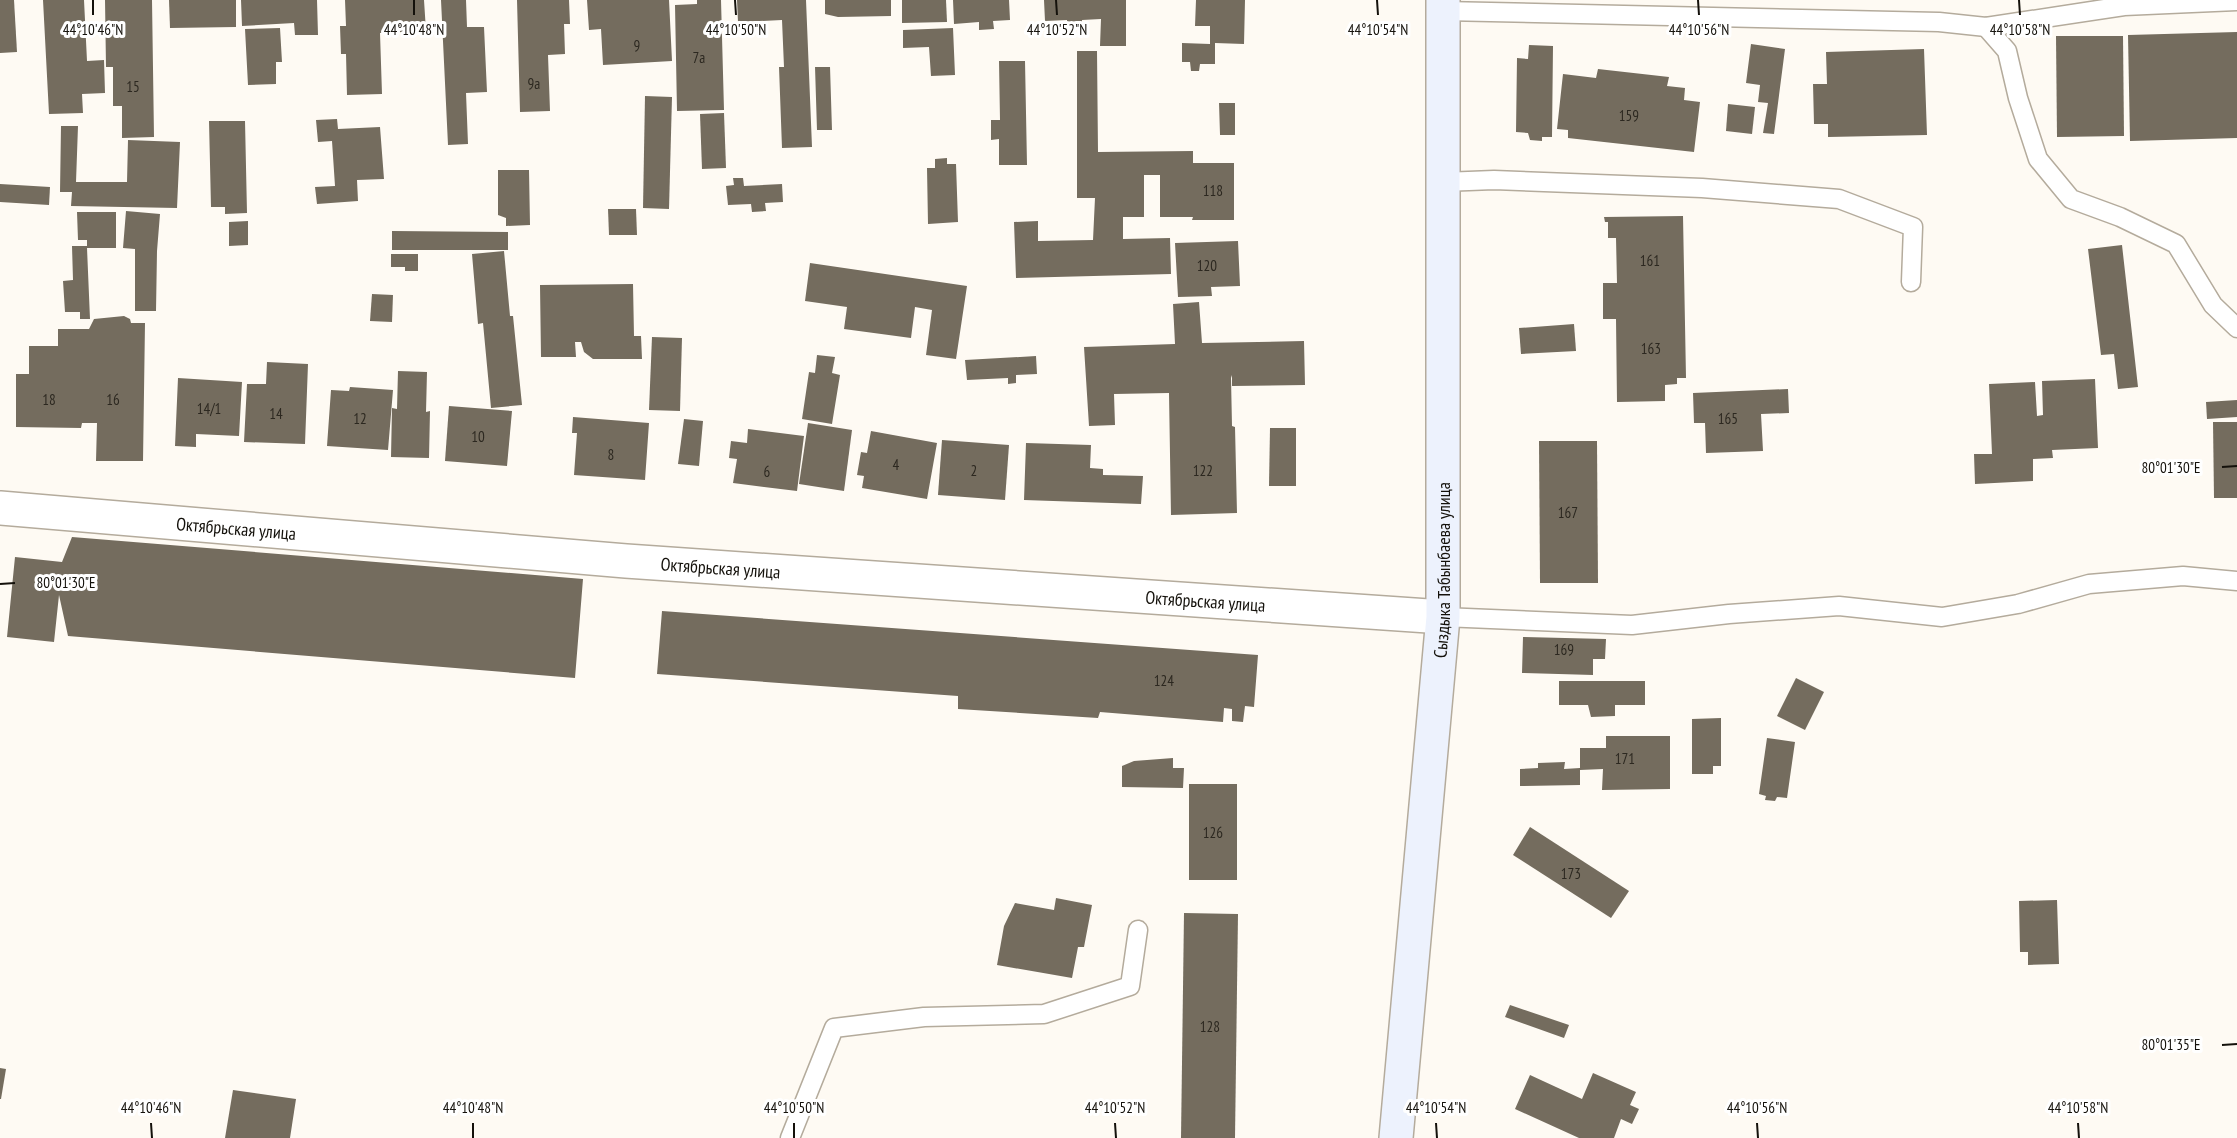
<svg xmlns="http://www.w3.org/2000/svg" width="2237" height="1138" font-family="'PT Sans Narrow',sans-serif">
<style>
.building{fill:#746c5e}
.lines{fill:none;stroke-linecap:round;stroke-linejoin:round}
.lane-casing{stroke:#b4ab9c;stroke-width:21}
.street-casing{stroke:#b4ab9c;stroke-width:36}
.secondary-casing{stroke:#b4ab9c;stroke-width:36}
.lane{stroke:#fff;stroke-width:18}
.street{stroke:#fff;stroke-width:33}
.secondary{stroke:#edf2fd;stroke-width:33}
.ticks{fill:none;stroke:#14110b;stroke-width:2}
.labels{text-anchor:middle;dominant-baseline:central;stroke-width:6;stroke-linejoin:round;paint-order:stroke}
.number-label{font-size:15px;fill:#2c2820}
.street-label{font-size:18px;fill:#14110b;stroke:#fff}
.ticks-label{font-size:15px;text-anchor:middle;fill:#14110b;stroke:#fff;stroke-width:6;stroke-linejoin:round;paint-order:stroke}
</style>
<rect width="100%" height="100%" fill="#fefaf3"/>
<g class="building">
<path d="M0,0H14L17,52L0,53Z"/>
<path d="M43,0H84L87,61L104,60L105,93L82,94L83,113L49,114Z"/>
<path d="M105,0H152L154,137L122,138V106H113V67H106Z"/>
<path d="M169,0H236V27L170,28Z"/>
<path d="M241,0H317L318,35H295L294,23L242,26Z"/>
<path d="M345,0H424L426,31L380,33L382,94L347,95L346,54H341L340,26H346Z"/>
<path d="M441,0H466L467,27H484L487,92L466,93L468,144L448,145Z"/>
<path d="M517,0H569L570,24H564L565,54L548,55L550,111L520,112Z"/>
<path d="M587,0H669L672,61L603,65L601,29L589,30Z"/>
<path d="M697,0H721L724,110L677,111L675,5L697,4Z"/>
<path d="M737,0H806L812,147L782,148L779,67H784L782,20L738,22Z"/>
<path d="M825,0H891V16L838,17L825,14Z"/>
<path d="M902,0H946L947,22L902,23Z"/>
<path d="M953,0H1009L1010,20L993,21L994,29L979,30V22L954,24Z"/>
<path d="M1044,0H1126V46H1100L1101,19L1082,20V29H1067V20L1045,21Z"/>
<path d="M1196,0H1245L1244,44L1215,43V64H1200L1199,71H1191L1190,62H1182V43L1210,44V26H1195Z"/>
<path d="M280,28L282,62H276V84L248,85L245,29Z"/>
<path d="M953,28L955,75L931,76L929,47L903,48V30Z"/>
<path d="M2237,32V138L2130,141L2128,35Z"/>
<path d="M2056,36H2123L2124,136L2057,137Z"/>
<path d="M1751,44L1785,49L1774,134L1763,133L1768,103L1758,102L1760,85L1746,83Z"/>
<path d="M1529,45L1553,46L1552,137H1542V141L1530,140L1528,133L1516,132L1517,58L1528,59Z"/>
<path d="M1924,49L1927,135L1828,137V124H1814L1813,84H1827L1826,52Z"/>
<path d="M1077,51H1097L1098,152L1193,151V163H1234V220H1192L1193,217H1160V175H1144V217H1123V239L1170,238L1171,274L1016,278L1014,222L1038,221V241L1093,240L1095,198H1077Z"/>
<path d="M999,61H1025L1027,165H999V139L991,140V120H1000Z"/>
<path d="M815,67H830L832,130H817Z"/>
<path d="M1598,69L1669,77L1667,86L1685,88L1684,100L1700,102L1694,152L1568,138V130L1557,129L1563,74L1596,78Z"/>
<path d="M645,96L672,97L669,209L643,208Z"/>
<path d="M1219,103H1235V135H1220Z"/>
<path d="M1728,104L1755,107L1752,134L1726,131Z"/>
<path d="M724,113L726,168L702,169L700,114Z"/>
<path d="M337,119L338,129L380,127L384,179L357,180L358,201L317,204L315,187L335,186L332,141L318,142L316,120Z"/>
<path d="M209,121H245L247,213L225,214V207H211Z"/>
<path d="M61,126H78L76,182H127L128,140L180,142L177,208L71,206L72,192H60Z"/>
<path d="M947,158V164H956L958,222L928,224L927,168H935V159Z"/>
<path d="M498,170H529L530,225L506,226V218L498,215Z"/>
<path d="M733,178H743L744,186L782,184L783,202L765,203L766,211L752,212L751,204L728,205L726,186L734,185Z"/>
<path d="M0,184L50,187L49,205L0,202Z"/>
<path d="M608,209H636L637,235H609Z"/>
<path d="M126,211L160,214L157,251L156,311H135V249L123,248Z"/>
<path d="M77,212H116V248H87L90,319H80V312H65L63,281L73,280L72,246H87V240H78Z"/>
<path d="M1683,216L1686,378H1677V384L1665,385V401L1617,402L1616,319H1603V283H1617L1616,238H1608V222H1605L1604,217Z"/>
<path d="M248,221V245L229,246V222Z"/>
<path d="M392,231L508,232V250H392Z"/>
<path d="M1238,241L1240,286L1211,287L1212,296L1178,297L1175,243Z"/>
<path d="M2122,245L2138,387L2118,389L2114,354L2101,355L2088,249Z"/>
<path d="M504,251L510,316H513L522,405L491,408L483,323L478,324L472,254Z"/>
<path d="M391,254H418V271H405V267H391Z"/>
<path d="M810,263L967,286L956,359L926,355L932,310L915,307L911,338L844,329L847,307L805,301Z"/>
<path d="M633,284L634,336H641L642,359H593L584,352L581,342H575L576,357H541L540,285Z"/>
<path d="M372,294L393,295L392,322L370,321Z"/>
<path d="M1199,302L1202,343L1304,341L1305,385L1232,386V375L1231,378L1232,426L1235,427L1237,513L1171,515L1169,393L1114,394L1115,425L1089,426L1084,347L1175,344L1173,304Z"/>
<path d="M124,316L130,319L131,323H145L143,461H96L97,423H82L81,428L16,427V374H29V346H58V329H89L94,319Z"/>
<path d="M1574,324L1576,351L1521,354L1519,328Z"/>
<path d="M652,337L682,338L680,411L649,410Z"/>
<path d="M817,355L835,357L832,373L840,375L832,424L802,419L809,372L815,373Z"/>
<path d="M1036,356L1037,374L1016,375V383L1008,384V378L967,380L965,360Z"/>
<path d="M267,362L308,364L305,444L244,442L247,384H266Z"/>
<path d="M398,371L427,372L426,412L430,411L429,458L391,457L392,408L397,409Z"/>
<path d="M178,378L242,382L239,436L196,434V447L175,446Z"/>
<path d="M2095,379L2098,448L2052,450L2053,458L2033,459V481L1975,484L1974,454H1992L1989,384L2035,382L2037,416L2043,415L2042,381Z"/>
<path d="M350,387L393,390L388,450L327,446L331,390L349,391Z"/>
<path d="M1788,389L1789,413L1761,414L1763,451L1706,453L1705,423H1694L1693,393Z"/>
<path d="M2237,400V417L2207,419L2206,402Z"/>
<path d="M449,406L512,411L507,466L445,461Z"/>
<path d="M573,417L649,423L645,480L574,475L577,433H572Z"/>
<path d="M684,419L703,421L699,466L678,464Z"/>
<path d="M2213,422H2237V498H2214Z"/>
<path d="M808,423L852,430L844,491L799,484Z"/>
<path d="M1270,428H1296V486H1269Z"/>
<path d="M748,429L804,436L797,491L733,483L737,459L729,458L731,441L747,443Z"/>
<path d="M871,431L937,443L927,499L862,488L864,476L857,475L861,452L867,453Z"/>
<path d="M942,440L1009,445L1005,500L938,495Z"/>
<path d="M1539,441H1597L1598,583H1540Z"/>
<path d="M1026,443L1091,445L1090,468L1103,469V475L1143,476L1141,504L1024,500Z"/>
<path d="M72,537L583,579L575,678L68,636L59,595L54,642L7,637L15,557L62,562Z"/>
<path d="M662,611L1258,655L1254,707L1245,706L1243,722L1232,721V709L1224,708L1223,722L1100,712L1098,718L958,709V696L657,674Z"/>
<path d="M1523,637L1606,639L1605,659H1593V675L1522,673Z"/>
<path d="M1796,678L1824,692L1805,730L1777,716Z"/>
<path d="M1559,681H1645V705H1615V716L1591,717L1588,705H1559Z"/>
<path d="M1721,718V766H1713V774H1692V719Z"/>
<path d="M1606,736H1670V789L1602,790L1603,769L1580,770V785L1520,786V769L1538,768V763L1565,762L1564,769L1580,768V748H1606Z"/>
<path d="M1767,738L1795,742L1787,798L1777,797L1775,801L1765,800L1766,796L1759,794Z"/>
<path d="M1173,758V768H1184L1183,788L1122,787V766L1134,761Z"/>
<rect x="1189" y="784" width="48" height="96"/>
<path d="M1530,827L1629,891L1611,918L1513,855Z"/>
<path d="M1056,898L1092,905L1084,947H1078L1072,978L997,965L1004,926L1015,903L1054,910Z"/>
<path d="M2057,900L2059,964L2028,965V952H2020L2019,901Z"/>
<path d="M1184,913L1238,914L1235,1138H1181Z"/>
<path d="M1510,1005L1569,1025L1564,1038L1505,1017Z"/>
<path d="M0,1068L6,1069L1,1099H0Z"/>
<path d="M1593,1073L1636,1092L1630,1105L1639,1109L1632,1124L1621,1119L1614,1138H1579L1515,1109L1530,1075L1582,1099Z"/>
<path d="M233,1090L296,1099L290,1138H225Z"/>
</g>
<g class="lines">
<g class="lane-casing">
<g id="lane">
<path d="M1443,11L1939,22L1986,27L2124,6L2237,1"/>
<path d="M1986,27L2007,51L2018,98L2038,159L2071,199L2120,217L2176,244L2213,305L2237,328"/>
<path d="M1443,182L1494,180L1702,188L1839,199L1913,227L1911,282"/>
<path d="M1443,617L1632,625L1729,614L1839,606L1942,617L2018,604L2089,584L2183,576L2237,581"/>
<path d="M790,1138L834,1028L924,1017L1044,1014L1130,986L1138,930"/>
</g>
</g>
<g class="street-casing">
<g id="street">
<path id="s1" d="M0,508L626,561L1443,617"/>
</g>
</g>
<g class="secondary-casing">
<g id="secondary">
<path id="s2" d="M1396,1138L1443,617V0"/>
</g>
</g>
<use href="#lane" class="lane"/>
<use href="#street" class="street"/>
<use href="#secondary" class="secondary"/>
</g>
<path class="ticks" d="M93,0V15M414,0V15M735,0L736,15M1056,0L1057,15M1377,0L1378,15M1698,0L1699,15M2019,0L2020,15M2222,467L2237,466M0,584L15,583M2222,1045L2237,1044M151,1123L152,1138M473,1123V1138M794,1123V1138M1115,1123L1116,1138M1436,1123L1437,1138M1757,1123L1758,1138M2078,1123L2079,1138"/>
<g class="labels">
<g class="number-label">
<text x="637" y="45">9</text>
<text x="699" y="57">7а</text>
<text x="534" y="83">9а</text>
<text x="133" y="86">15</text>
<text x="1629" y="115">159</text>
<text x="1213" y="190">118</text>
<text x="1650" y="260">161</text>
<text x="1207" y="265">120</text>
<text x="1651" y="348">163</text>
<text x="49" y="399">18</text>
<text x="113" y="399">16</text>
<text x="209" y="408">14/1</text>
<text x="276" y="413">14</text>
<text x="360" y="418">12</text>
<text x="1728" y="418">165</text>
<text x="478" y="436">10</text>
<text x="611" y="454">8</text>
<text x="896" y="464">4</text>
<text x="974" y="470">2</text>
<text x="1203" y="470">122</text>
<text x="767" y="471">6</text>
<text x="1568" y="512">167</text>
<text x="1564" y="649">169</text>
<text x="1164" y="680">124</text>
<text x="1625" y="758">171</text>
<text x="1213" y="832">126</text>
<text x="1571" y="873">173</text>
<text x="1210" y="1026">128</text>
</g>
<g class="street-label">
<text stroke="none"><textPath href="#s1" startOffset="237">Октябрьская улица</textPath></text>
<text stroke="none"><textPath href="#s1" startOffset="723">Октябрьская улица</textPath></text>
<text stroke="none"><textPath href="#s2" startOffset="570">Сыздыка Табынбаева улица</textPath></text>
<text stroke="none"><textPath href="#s1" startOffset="1209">Октябрьская улица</textPath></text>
</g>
</g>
<g class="ticks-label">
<text x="93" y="35">44°10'46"N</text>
<text x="414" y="35">44°10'48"N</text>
<text x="736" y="35">44°10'50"N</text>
<text x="1057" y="35">44°10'52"N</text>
<text x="1378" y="35">44°10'54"N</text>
<text x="1699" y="35">44°10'56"N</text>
<text x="2020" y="35">44°10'58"N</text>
<text x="2171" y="473">80°01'30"E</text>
<text x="66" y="588">80°01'30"E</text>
<text x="2171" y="1050">80°01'35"E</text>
<text x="151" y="1113">44°10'46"N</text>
<text x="473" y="1113">44°10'48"N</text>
<text x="794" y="1113">44°10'50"N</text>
<text x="1115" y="1113">44°10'52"N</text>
<text x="1436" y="1113">44°10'54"N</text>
<text x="1757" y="1113">44°10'56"N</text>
<text x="2078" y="1113">44°10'58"N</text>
</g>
</svg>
